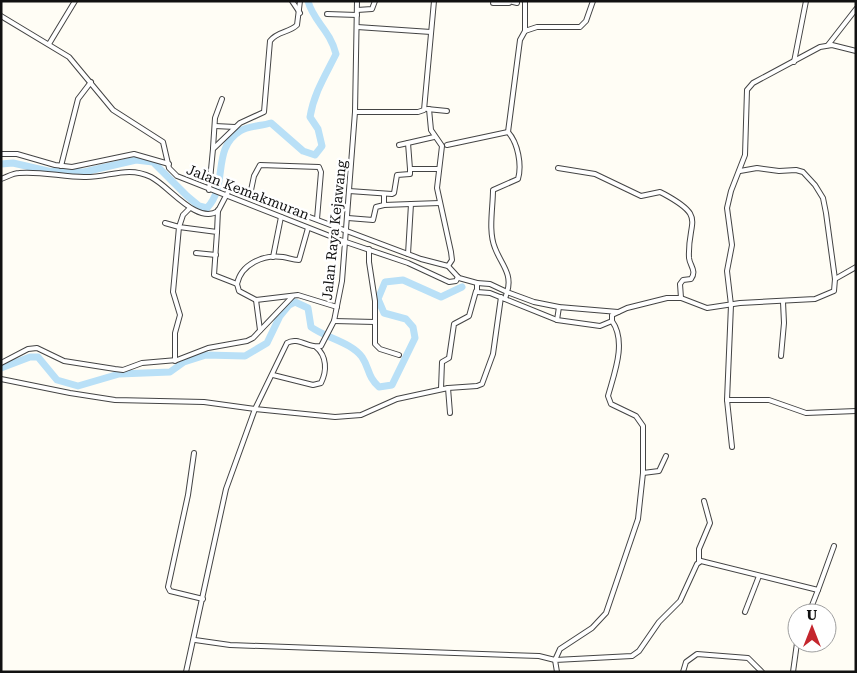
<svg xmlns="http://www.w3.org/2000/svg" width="857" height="673" font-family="'Roboto Serif',serif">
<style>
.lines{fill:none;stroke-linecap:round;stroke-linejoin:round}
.river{stroke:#b9e0f7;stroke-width:7}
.minor-casing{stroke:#444;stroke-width:6}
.minor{stroke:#fff;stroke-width:4}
.labels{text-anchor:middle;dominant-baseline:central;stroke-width:5;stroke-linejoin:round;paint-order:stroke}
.street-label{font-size:14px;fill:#111;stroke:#fff}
</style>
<rect width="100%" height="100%" fill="#fffdf5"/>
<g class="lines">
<g class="river">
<path d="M1,164L13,163L48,171L84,172L136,160L153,162L187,196L199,206L207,208C229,185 211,149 240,131C248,126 261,126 271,123L303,151L315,155L322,146L318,129L310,117C314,93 325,76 336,54C330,30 313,21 308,1"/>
<path d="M1,368L30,357H38L57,380L78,386L119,374L170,372L184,362L206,355L245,356L267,343L280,316L289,305L295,302L308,308L311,327C326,338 351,342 362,357C370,369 367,376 379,387L392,385L415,338L413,327L406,319L384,313L378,299L385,282L403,280L441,297L462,287"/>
</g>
<g class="minor-casing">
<g id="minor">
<path d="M292,1L300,13"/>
<path d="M509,1L517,3"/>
<path d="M493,3H509"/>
<path d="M357,10L372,9L375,1"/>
<path d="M327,14L357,15"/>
<path d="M1,16L69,57L113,110L163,142L169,168L177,176L340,240L408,263L449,282L456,281L458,277"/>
<path d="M357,27L431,32"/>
<path d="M525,31L537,27H580L586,21L593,1"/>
<path d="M49,44L75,1"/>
<path d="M828,45L856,9"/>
<path d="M794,62L806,1"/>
<path d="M427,109L447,111"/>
<path d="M429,109L431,130L442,146L437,188L451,252L452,260L448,266"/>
<path d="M355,112H418L424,110L434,1"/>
<path d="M215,126L235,127"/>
<path d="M508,132L520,40L525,31V1"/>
<path d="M408,143L410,169"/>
<path d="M399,145L434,137"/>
<path d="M447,145L508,132C518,143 522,165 518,179L493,190C493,208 488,231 495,248C501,264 513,274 507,292L534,302L559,307L618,312"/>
<path d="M213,148L215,118L222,99"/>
<path d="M1,154H17L55,165L72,167L134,154L169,164"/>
<path d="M61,166L78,99L91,82"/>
<path d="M558,168L595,174L641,196L660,192L664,194C708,218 687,220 689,258C690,266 697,271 691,279L683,280L680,284L681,298"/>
<path d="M1,179C7,177 13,173 19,173C40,171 63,177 84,177C108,178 127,165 151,177C169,186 197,225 218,211L229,190L235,189L421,259L448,266L459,278L477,283V292L490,293L557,320L600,326L612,321C627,342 614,374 608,396L611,404L636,416L643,426V473L638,519L606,613L592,628L560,649L555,660L539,656L230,645L195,640"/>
<path d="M209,190L213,149L240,123L264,112L270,41C277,31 289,33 297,25L300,1"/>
<path d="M349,191L392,194L394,193L397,175L410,174V169H438"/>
<path d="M250,195L254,176L260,165L319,167L321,172L317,219"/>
<path d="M384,205L411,204"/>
<path d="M190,208L183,215L179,227L217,232L214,275L237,284L239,291L256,300L298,295L337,307"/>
<path d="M348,218L373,220L376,207L384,205V194"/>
<path d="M165,223L179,227L173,292L180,315L175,333V361"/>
<path d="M217,232L218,210"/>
<path d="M369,249V262L375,301V344L380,349L399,355"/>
<path d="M196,253L216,255"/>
<path d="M408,254L411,204L440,203"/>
<path d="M273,257L281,217"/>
<path d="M835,279L856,267"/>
<path d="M477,283L490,284L507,292L505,299"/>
<path d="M237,284C241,264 264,254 283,257C289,258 293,260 299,260L308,228"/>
<path d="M256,300L260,330"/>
<path d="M557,320L559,307"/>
<path d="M334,321L375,322"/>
<path d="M612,321V315L627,308L667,298H681L707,308L740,303L815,299L834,291L835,279L826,213L823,198L815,185L803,172L796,170L779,171L757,168L740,171"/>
<path d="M781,356L784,323L783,302"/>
<path d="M1,363L28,349L37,348L64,361L115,369L123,370L142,363L177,360L208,348L247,341L253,338L292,297"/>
<path d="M273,375L313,385L321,383C327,371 327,356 316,347"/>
<path d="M1,379L70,393L115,400L204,402L255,409L335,417L361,415L397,399L448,388L477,386L482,384L493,354L501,297"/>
<path d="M448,388L450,413"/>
<path d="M441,389L442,362L449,358L454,324L469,316L476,291"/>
<path d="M727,400H769L806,413L856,411"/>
<path d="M732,447L727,400L731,305L727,271L732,245L727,208L731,191L745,155L747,90L753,83L820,47L832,45L856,51"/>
<path d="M194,453L188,495L168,587L170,591L203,599"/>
<path d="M643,473L659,471L666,456"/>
<path d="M699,562V549L710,523L704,501"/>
<path d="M818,590L834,546"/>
<path d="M745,612L759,576"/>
<path d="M186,672L226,489L255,409L287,343C298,336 309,349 321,346L334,321L342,281L355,112L357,1"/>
<path d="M557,672L555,660L632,656L639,651L659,622L680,601L697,564L701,561L818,590L809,613"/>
<path d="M683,672L686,662L697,654L748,658L762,672"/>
<path d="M793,672L797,643"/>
</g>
</g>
<use href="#minor" class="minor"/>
</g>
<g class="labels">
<g class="street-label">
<text transform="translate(248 192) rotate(21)">Jalan Kemakmuran</text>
<text transform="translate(334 230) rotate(-84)">Jalan Raya Kejawang</text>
</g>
</g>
<rect width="857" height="673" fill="none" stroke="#111111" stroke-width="5"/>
<g transform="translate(812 628)"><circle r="24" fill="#ffffff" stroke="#a0a0a0"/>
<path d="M0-4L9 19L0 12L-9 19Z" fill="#c4262e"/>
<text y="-8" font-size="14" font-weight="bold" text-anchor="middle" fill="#111111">U</text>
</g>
</svg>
